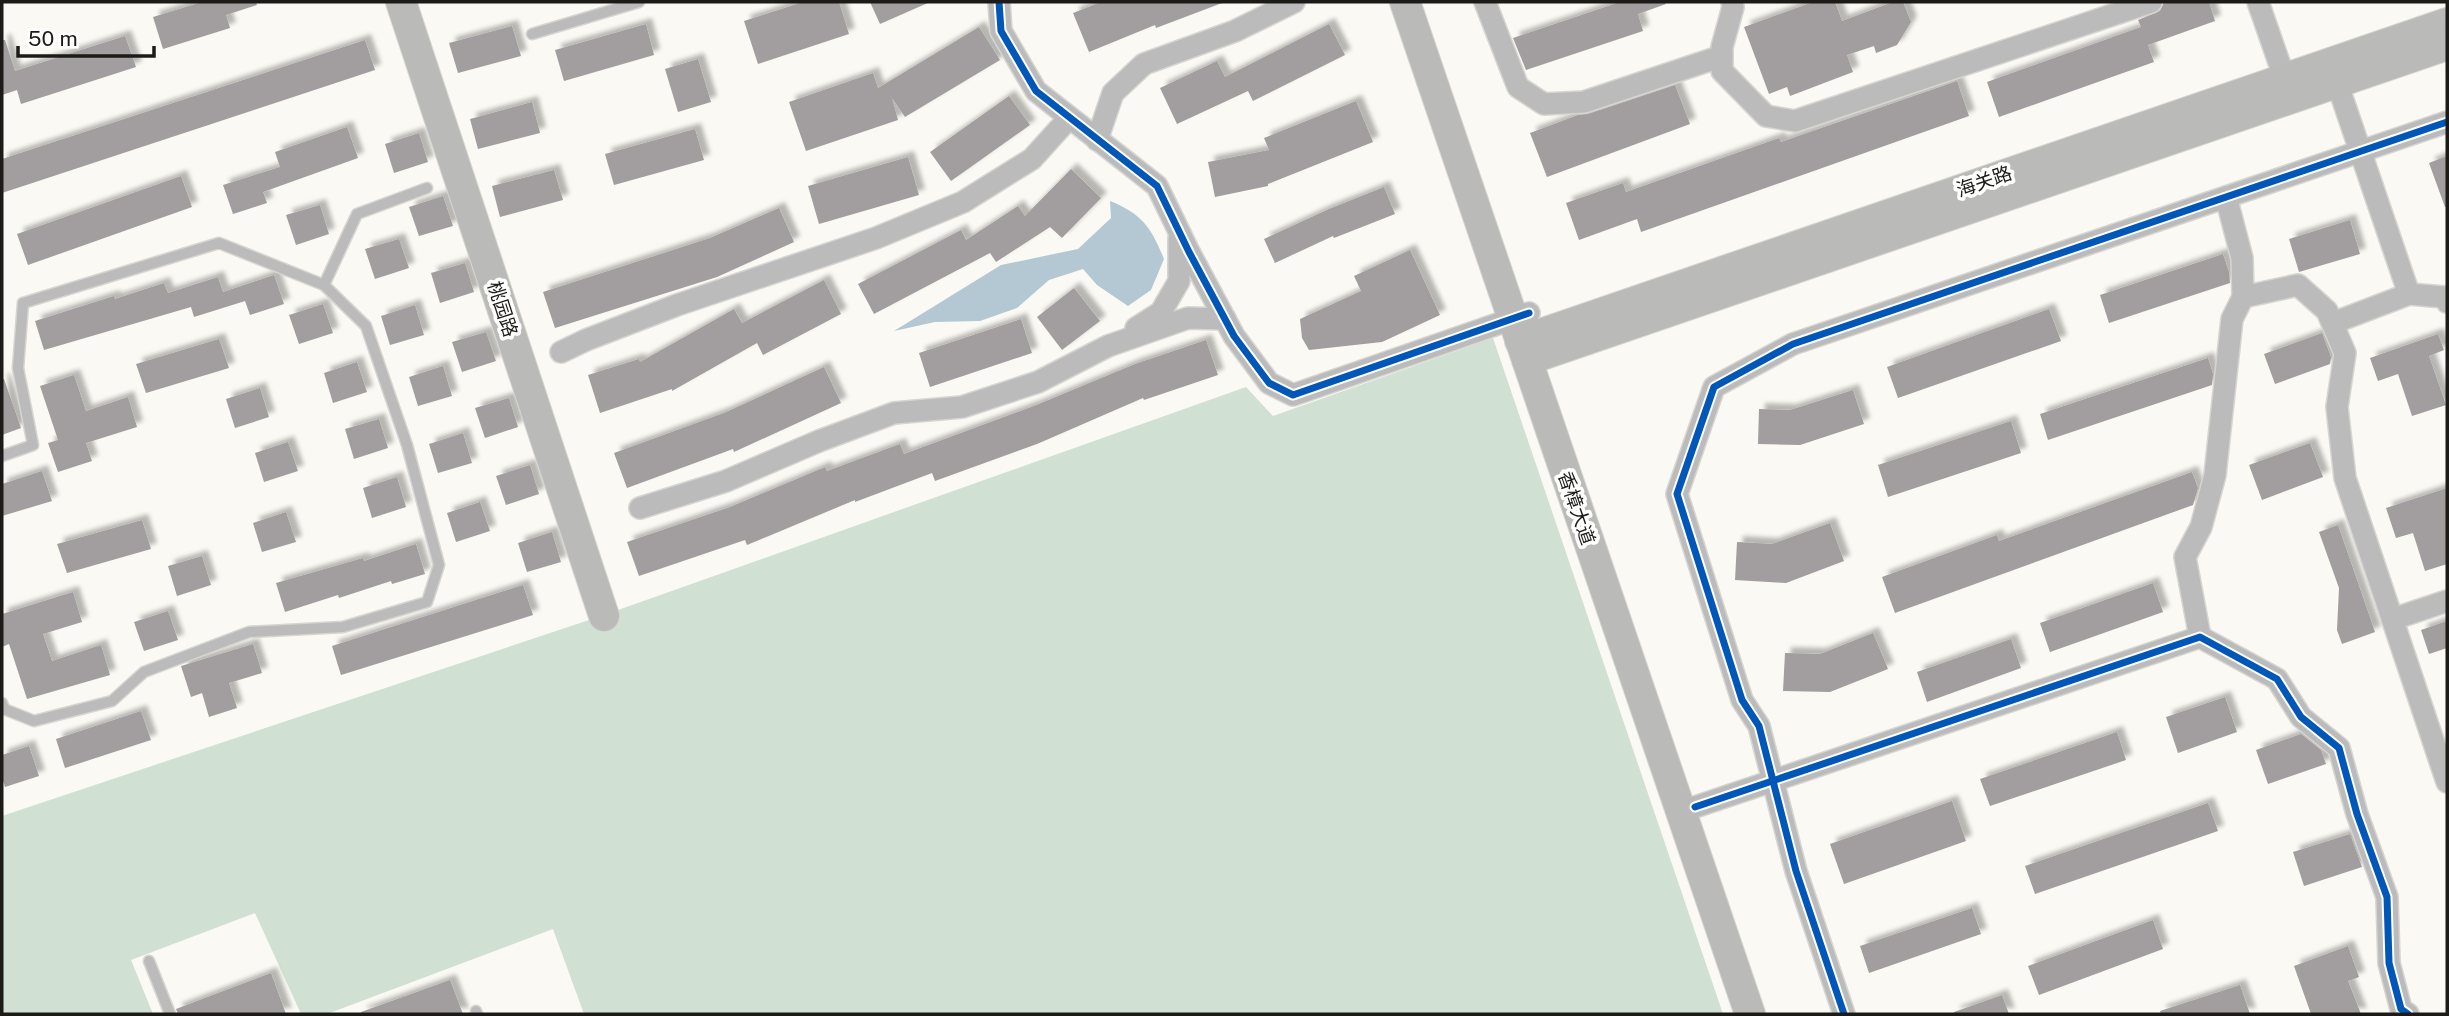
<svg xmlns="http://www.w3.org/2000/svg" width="2449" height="1016" font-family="'Public Sans','Noto Sans SC',sans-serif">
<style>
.forest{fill:#d0e0d3}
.water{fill:#b3c8d2}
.building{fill:#a29d9e;filter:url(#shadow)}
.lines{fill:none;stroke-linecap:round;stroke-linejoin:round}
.lane-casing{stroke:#d6d5d1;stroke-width:13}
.street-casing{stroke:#d6d5d1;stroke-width:24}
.secondary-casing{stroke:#d6d5d1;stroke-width:32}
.lane{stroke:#bbb;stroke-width:10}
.street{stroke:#bbb;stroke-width:21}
.secondary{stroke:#babab8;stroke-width:30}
.cycleway-casing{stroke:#fff;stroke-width:11}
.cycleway{stroke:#0057b8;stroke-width:7}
.labels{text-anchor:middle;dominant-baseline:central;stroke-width:7;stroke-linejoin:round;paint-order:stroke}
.street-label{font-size:19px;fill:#1c1b17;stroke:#fff}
</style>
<defs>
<filter id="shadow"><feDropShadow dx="6" dy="-6" stdDeviation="2" flood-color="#0004"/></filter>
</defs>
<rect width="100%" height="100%" fill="#faf9f3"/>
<path class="forest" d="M1493,338L1723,1014H584L553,929L327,1014H301L255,913L131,960L153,1014H2V816L604,615L1246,387L1273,416Z"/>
<path class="water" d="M1110,201C1142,214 1151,227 1164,259L1151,290L1128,306L1097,285L1083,269L1049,280L1017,308L980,321L935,322L894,331L1001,265L1078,249L1111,218Z"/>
<g class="building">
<path d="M202,2H256L257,5L226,15L230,28L163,49L153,17Z"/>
<path d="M803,2H839L849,34L758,64L744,21Z"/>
<path d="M870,2H930L880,24Z"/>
<path d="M1101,2H1222V3L1156,28L1155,25L1089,52L1073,13Z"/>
<path d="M1620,2H1665L1666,4L1638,14L1643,31L1526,70L1513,38Z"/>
<path d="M1813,2H1835L1842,21L1893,2H1903L1911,22L1897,45L1876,53L1874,46L1847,55L1853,72L1790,96L1787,87L1769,94L1744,27Z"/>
<path d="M2164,2H2209L2215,21L2148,45L2154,62L1999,117L1987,82L2141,27L2138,20L2160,11Z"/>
<path d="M646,24L654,55L564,81L555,50Z"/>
<path d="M1329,24L1345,55L1253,101L1248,91L1177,124L1160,88L1217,61L1225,77Z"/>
<path d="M512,26L521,56L458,73L449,43Z"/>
<path d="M979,27L1000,60L905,117L892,98L898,120L806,151L789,102L873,73L878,88Z"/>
<path d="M125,36L136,67L21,104L17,90L2,95V40H5L15,71Z"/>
<path d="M365,40L375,70L2,193V159Z"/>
<path d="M698,59L711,102L678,112L665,69Z"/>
<path d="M1957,81L1969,116L1641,232L1637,219L1579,240L1566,203L1623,183L1626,192L1779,138L1781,142Z"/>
<path d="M1675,85L1690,124L1547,177L1530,133L1578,115L1588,114Z"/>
<path d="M1009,96L1030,125L951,181L930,152Z"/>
<path d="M1356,101L1373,142L1268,184V186L1215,197L1208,162L1269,150L1264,138Z"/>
<path d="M532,102L540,133L478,149L470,119Z"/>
<path d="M347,127L358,158L263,192L267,203L233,214L223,185L280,167L275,152Z"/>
<path d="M695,129L704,160L614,185L605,154Z"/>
<path d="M419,133L428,162L394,173L385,144Z"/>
<path d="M2447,156V207H2445L2429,163Z"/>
<path d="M908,157L919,195L819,224L808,186Z"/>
<path d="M1071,169L1101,198L1062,238L1050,227L996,262L990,253L874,314L858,284L961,230L966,240L1018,206L1025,216Z"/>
<path d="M554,170L563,200L500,217L492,186Z"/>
<path d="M181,176L192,207L28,265L17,234Z"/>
<path d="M1384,187L1395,214L1334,238L1333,236L1275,263L1264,239L1329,209Z"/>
<path d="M443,196L453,226L419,236L409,207Z"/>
<path d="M320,205L329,234L296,245L286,215Z"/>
<path d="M779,208L794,242L717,277L555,328L543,292L710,238Z"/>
<path d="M2350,220L2360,254L2299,272L2289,239Z"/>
<path d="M399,239L409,268L375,279L365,249Z"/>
<path d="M1410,250L1440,315L1382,342L1309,350L1302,338L1300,319L1361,291L1354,276Z"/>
<path d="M2223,254L2229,272L2230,283L2109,323L2100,295Z"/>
<path d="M465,263L474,292L440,303L431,273Z"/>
<path d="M274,275L284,304L250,315L245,301L194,317L191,307L44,350L35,321L114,296L115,299L164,283L168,293L218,277L223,292Z"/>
<path d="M824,280L841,314L763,355L757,343L672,391V389L600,413L588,375L639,359L640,362L734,309L742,323Z"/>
<path d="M1074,288L1100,321L1062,350L1037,317Z"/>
<path d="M323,304L333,333L299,344L289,315Z"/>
<path d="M415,305L424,335L390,345L381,316Z"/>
<path d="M2049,309L2061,341L1898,398L1887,367Z"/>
<path d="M1021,319L1032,353L930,387L919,353Z"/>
<path d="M486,332L496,361L462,372L452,342Z"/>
<path d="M2322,333L2331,357L2330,364L2275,384L2264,354Z"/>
<path d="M2438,334L2444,350L2429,356L2446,405L2412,416L2398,374L2378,381L2370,358Z"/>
<path d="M219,339L229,368L146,393L136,364Z"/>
<path d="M1206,340L1218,375L1144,400L1143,398L1037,444L935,481L932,473L855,502V500L747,545L745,540L639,576L627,542L730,507L825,467L827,471L900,444L904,454L1034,406L1135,364Z"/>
<path d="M2208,358L2213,374L2212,385L2048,440L2040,414Z"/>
<path d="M357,362L367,392L333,403L324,373Z"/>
<path d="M443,366L452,396L418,406L409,377Z"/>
<path d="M824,367L841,403L734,452L733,449L627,488L614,453L724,413Z"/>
<path d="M74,375L86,411L128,397L137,427L86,443L92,461L58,472L48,443L58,440L40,386Z"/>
<path d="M2,379H4L21,428L2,435Z"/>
<path d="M260,388L269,417L235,428L226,399Z"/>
<path d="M1853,390L1864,424L1800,445L1758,444L1759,409L1790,410Z"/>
<path d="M509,398L518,427L485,438L475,408Z"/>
<path d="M379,419L388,448L354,459L345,429Z"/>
<path d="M2011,421L2021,453L1888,497L1878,465Z"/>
<path d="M463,433L472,463L438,473L429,444Z"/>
<path d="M288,442L298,471L264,482L255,453Z"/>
<path d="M2310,443L2323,477L2262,500L2249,465Z"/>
<path d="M530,465L539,494L506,505L496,476Z"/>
<path d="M42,471L52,501L2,516V484Z"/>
<path d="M2192,472L2198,488L2193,505L1895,613L1882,577L1997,535L1999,541Z"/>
<path d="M397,477L406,507L372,518L363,488Z"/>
<path d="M2447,488V564L2425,571L2413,533L2396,538L2386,508Z"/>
<path d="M480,502L490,531L456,542L447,513Z"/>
<path d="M286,512L296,542L262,552L253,523Z"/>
<path d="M142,520L151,549L67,573L57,544Z"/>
<path d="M1830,523L1844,561L1786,583L1735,580L1737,542L1772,544Z"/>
<path d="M2338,525L2375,632L2342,644L2337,630L2339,588L2319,532Z"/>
<path d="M552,532L561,562L527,572L518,543Z"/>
<path d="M416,544L425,574L392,584L391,581L339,598L338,595L285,612L276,583L363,558L364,561Z"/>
<path d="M202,556L211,585L177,596L168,566Z"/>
<path d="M2153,583L2163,612L2050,652L2040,623Z"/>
<path d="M523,585L533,615L341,675L332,646Z"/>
<path d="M73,592L82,622L43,634L52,661L101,645L110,675L27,699L9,644L2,647V614Z"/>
<path d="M168,611L178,640L144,651L134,622Z"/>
<path d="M2447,621V648L2429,654L2421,630Z"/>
<path d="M1873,633L1888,669L1830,692L1783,691L1785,653L1820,654Z"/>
<path d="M2011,639L2021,668L1927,702L1917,672Z"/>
<path d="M253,644L262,673L229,683L237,708L209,717L202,693L191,697L181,666Z"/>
<path d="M2225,697L2237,732L2178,753L2166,717Z"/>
<path d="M141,711L151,740L65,768L56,739Z"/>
<path d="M2117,732L2126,760L1990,806L1980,779Z"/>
<path d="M2301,734L2321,750L2326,764L2268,784L2256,750Z"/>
<path d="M29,746L39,776L5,787L2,777V755Z"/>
<path d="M1952,801L1966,841L1844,884L1830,844Z"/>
<path d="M2208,803L2218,831L2035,894L2025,866Z"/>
<path d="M2350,834L2362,867L2304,886L2293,852Z"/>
<path d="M1972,908L1981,934L1869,973L1860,946Z"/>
<path d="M2153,920L2163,949L2039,995L2028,966Z"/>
<path d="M2348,946L2359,977L2348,981L2361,1014H2311L2294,966Z"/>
<path d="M271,973L286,1014H178L176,1009Z"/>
<path d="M450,980L463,1014H362L361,1012Z"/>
<path d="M2240,985L2250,1014H2161L2160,1011Z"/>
<path d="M2002,995L2009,1014H1954V1012Z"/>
</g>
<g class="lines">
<g class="lane-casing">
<g id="lane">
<path d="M532,34L639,2"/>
<path d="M324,285L357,214L427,188"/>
<path d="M2,456L33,445L18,368L23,303L219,243L324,285L366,326L407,445L439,565L427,602L343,627L249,632L144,672L112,701L34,721L4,709L2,703"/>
<path d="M149,961L170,1014"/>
<path d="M476,1011L477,1014"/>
</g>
</g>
<g class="street-casing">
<g id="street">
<path d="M999,2L1001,31L1036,91L1157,186L1189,252L1234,336L1269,383L1293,395L1529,313"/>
<path d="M1485,2L1518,87L1544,104L1584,102L1722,56"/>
<path d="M1732,2L1733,7L1722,47V71L1766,116L1795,121L2151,2"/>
<path d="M2258,2L2289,91"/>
<path d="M2333,71L2409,294"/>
<path d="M1097,140L1113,93L1144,64L1235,31L1294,2"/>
<path d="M2226,197L2242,258L2243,297"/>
<path d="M2333,323L2409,294L2444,297L2447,302"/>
<path d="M1136,328L1161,312L1179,281V239"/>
<path d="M561,352L586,340L677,305L876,238L963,202L1032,159L1069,118"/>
<path d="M640,508L726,481L819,441L894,413L962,407L1038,382L1108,346L1188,318L1225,319"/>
<path d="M2393,619L2447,601"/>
<path d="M2200,637L2185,557L2201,527L2215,475L2232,319L2243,297L2298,285L2327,311L2345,353L2337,407L2345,478L2447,782"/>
<path d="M1695,807L2200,637L2277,679L2301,717L2339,748L2357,814L2387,897L2389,963L2401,1009L2408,1014"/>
<path d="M1844,1014L1796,871L1759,726L1742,700L1677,494L1714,387L1793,344L2447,122"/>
</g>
</g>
<g class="secondary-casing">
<g id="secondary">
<path d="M401,2L604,616"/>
<path d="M1405,2L1750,1014"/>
<path d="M1520,341L2447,23"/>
<path d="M1527,360L2447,45"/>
</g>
</g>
<use href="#lane" class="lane"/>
<use href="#street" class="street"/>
<use href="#secondary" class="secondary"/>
<g class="cycleway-casing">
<g id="cycleway">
<path d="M999,2L1001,31L1036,91L1157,186L1189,252L1234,336L1269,383L1293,395L1529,313"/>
<path d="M1695,807L2200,637L2277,679L2301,717L2339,748L2357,814L2387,897L2389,963L2401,1009L2408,1014"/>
<path d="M1844,1014L1796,871L1759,726L1742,700L1677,494L1714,387L1793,344L2447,122"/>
</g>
</g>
<use href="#cycleway" class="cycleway"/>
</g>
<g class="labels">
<g class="street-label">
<text transform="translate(1984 181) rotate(-19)">海关路</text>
<text transform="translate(503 309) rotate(72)">桃园路</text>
<text transform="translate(1577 508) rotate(71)">香樟大道</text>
</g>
</g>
<rect width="2449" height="1016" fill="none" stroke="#1c1b17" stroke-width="7"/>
<path d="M18 46v10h136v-10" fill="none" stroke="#1c1b17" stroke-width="3.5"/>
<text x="28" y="46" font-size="21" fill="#1c1b17" stroke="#ffffff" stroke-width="5" paint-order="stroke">50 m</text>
</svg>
